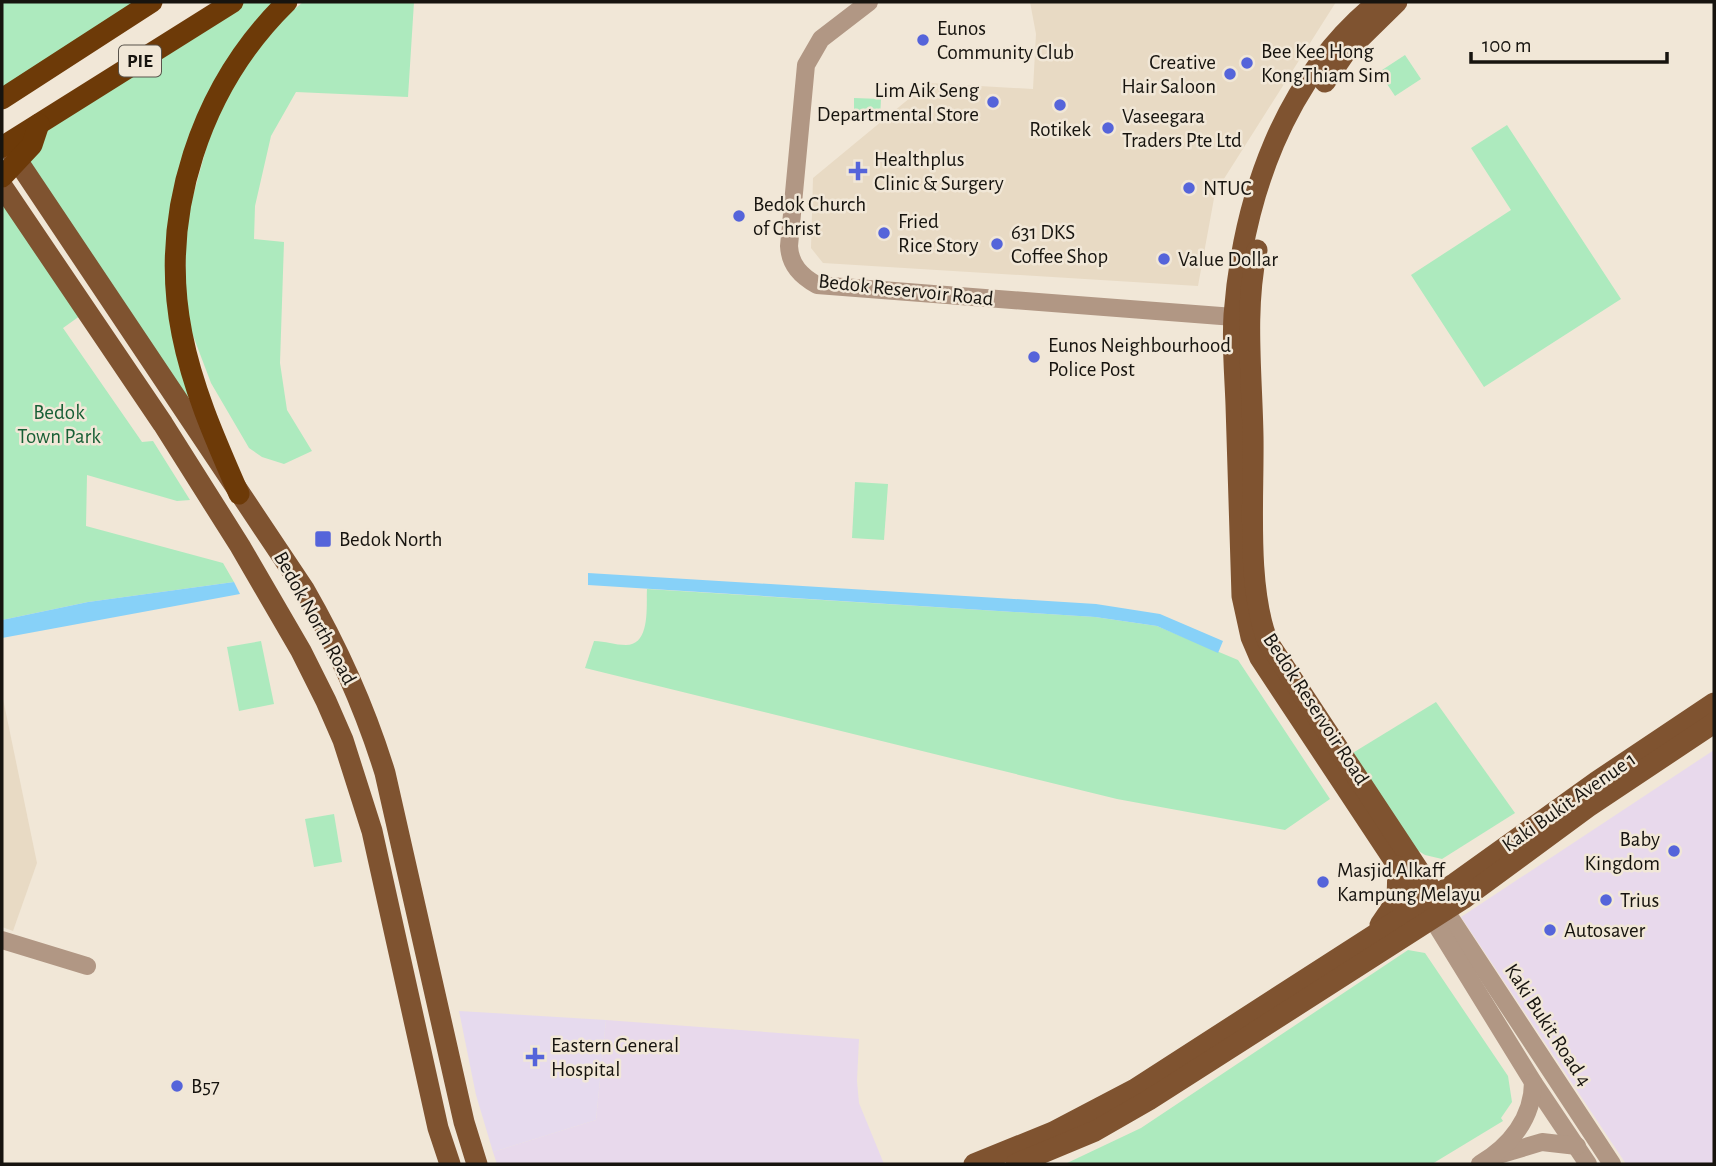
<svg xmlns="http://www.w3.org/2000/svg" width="1716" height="1166" font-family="'Alegreya Sans',sans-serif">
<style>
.built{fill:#e8dac4}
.industrial{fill:#e8d9ec}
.medical{fill:#e6daee}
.green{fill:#adeabe}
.water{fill:#87d1f8}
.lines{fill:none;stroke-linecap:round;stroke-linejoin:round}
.minor{stroke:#b19784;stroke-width:18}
.major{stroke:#7f5330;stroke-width:21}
.highway{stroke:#6d3a08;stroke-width:21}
.poi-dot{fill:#5564da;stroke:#f1e7d7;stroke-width:2.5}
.labels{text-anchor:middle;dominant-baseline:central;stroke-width:5;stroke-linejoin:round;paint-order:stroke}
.shield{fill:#f1e7d7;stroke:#58534b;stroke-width:2}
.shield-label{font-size:19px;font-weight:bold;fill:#17140f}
.poi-label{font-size:21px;fill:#17140f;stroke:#f1e7d7;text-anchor:start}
.street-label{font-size:21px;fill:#17140f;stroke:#f1e7d7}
.park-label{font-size:21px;fill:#185f35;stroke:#f1e7d7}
</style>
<rect width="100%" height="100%" fill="#f1e7d7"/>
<g class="built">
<path d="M1030,2H1336L1215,193L1198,286L823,263L811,248L813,178L928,83L1033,89L1036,34Z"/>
<path d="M2,694L37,863L13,931L2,927Z"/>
</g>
<g class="industrial">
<path d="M1714,750V1164H1626L1461,917Z"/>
<path d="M606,1020L859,1039L857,1081L859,1103L884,1164H497L493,1152L596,1120Z"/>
</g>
<path class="medical" d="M459,1011L606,1020L596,1120L493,1152L476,1095Z"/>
<g class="green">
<path d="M2,2H152L2,99Z"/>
<path d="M234,2H287L230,71L178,238L195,386L186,412L18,161L36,137Z"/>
<path d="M303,2H414L408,97L296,92L271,136L255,206L254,239L284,242L280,363L287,410L312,451L284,464L262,457L249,448L211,383L186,317L185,225L211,131L235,79L266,33Z"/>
<path d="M1405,55L1421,79L1395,96L1379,72Z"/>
<path d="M854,98L881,99L880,118L854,117Z"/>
<path d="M1507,125L1621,299L1484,387L1411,275L1511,210L1471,148Z"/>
<path d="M2,191L84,313L63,328L142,442L153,441L190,500L177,501L87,475L86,526L223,563L234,582L88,602L2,620Z"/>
<path d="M855,482L888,484L884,540L852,538Z"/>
<path d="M647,589L1095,617L1157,626L1238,660L1330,799L1285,830L1117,799L585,668L594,641C605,641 615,645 626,645C651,645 646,605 647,589Z"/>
<path d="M261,641L274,704L239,711L227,647Z"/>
<path d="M1436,702L1515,813L1442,859L1425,855L1417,850L1351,754Z"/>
<path d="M334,814L342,862L314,867L305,819Z"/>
<path d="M1408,950L1425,953L1508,1076L1512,1102L1501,1118L1503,1121L1432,1164H1065L1141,1128Z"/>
</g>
<g class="water">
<path d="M588,573L1096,604L1160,614L1223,641L1218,653L1157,626L1095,617L588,585Z"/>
<path d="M234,582L240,594L2,638V620L88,602Z"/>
</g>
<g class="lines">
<g class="minor">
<path d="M869,2L821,39L806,65L789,246C790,265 801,276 817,285L1247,318"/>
<path d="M1445,910L1612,1164"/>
<path d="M1432,918L1533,1082L1588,1164"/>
<path d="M2,940L87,966"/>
<path d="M1492,1157L1542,1142L1577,1146"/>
<path d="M1480,1164C1510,1146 1533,1118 1533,1082"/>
</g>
<g class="major">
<path d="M1378,2C1284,78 1243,198 1234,315C1232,345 1235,376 1236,405C1238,469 1240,532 1242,596L1251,637L1260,658L1432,918"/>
<path d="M1325,82L1345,53L1397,2"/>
<path d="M9,148L304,589C338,648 365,708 385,773L464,1122L477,1164"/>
<path d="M2,186L163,424L240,546L301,651L326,701L343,740L372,831L438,1128L450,1164"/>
<path d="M1257,250C1244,310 1252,375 1253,436C1254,497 1246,587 1268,642L1445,910"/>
<path d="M1380,925L1397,900L1398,866"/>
<path d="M974,1164L1053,1132L1135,1089L1455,883L1596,782L1714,703"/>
<path d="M1016,1164L1095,1131L1149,1100L1463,899L1588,807L1714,723"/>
</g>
<g class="highway">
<path d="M2,99L152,2"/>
<path d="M2,147L233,2"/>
<path d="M2,177L32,145L39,124"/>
<path d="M239,494C216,441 193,390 182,334C158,214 201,86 287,2"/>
</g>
</g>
<g class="poi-dot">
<circle cx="923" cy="40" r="7"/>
<circle cx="1247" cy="63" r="7"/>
<circle cx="1230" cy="74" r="7"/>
<circle cx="993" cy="102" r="7"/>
<circle cx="1060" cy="105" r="7"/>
<circle cx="1108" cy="128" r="7"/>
<path d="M854.5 160.5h7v7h7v7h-7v7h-7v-7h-7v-7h7z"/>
<circle cx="1189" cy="188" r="7"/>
<circle cx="739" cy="216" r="7"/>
<circle cx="884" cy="233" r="7"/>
<circle cx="997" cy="244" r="7"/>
<circle cx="1164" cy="259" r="7"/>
<circle cx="1034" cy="357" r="7"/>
<rect x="314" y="530" width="18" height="18" rx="3.5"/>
<circle cx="1674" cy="851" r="7"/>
<circle cx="1323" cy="882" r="7"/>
<circle cx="1606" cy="900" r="7"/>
<circle cx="1550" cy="930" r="7"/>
<path d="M531.5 1046.5h7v7h7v7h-7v7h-7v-7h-7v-7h7z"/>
<circle cx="177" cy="1086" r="7"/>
</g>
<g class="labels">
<rect class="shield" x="119" y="45.5" width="42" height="31" rx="5"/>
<g class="shield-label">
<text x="140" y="61">PIE</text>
</g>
<g class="poi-label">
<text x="937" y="28">Eunos<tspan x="937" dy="24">Community Club</tspan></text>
<text x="1261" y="51">Bee Kee Hong<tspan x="1261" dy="24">KongThiam Sim</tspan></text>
<text x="1216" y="62" text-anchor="end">Creative<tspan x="1216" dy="24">Hair Saloon</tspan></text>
<text x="979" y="90" text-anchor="end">Lim Aik Seng<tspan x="979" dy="24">Departmental Store</tspan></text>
<text x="1122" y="116">Vaseegara<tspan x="1122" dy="24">Traders Pte Ltd</tspan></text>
<text x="1060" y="129" text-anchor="middle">Rotikek</text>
<text x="874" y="159">Healthplus<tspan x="874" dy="24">Clinic &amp; Surgery</tspan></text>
<text x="1203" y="188">NTUC</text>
<text x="753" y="204">Bedok Church<tspan x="753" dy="24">of Christ</tspan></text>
<text x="898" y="221">Fried<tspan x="898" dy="24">Rice Story</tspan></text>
<text x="1011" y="232">631 DKS<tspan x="1011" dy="24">Coffee Shop</tspan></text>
<text x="1178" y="259">Value Dollar</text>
<text x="1048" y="345">Eunos Neighbourhood<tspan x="1048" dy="24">Police Post</tspan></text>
<text x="339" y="539">Bedok North</text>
<text x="1660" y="839" text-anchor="end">Baby<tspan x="1660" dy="24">Kingdom</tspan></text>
<text x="1337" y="870">Masjid Alkaff<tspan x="1337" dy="24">Kampung Melayu</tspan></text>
<text x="1620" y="900">Trius</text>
<text x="1564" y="930">Autosaver</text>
<text x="551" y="1045">Eastern General<tspan x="551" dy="24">Hospital</tspan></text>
<text x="191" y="1086">B57</text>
</g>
<g class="street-label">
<text transform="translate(906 290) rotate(6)">Bedok Reservoir Road</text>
<text transform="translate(315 618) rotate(61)">Bedok North Road</text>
<text transform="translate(1316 709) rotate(57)">Bedok Reservoir Road</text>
<text transform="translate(1569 802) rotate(-35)">Kaki Bukit Avenue 1</text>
<text transform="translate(1548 1025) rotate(57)">Kaki Bukit Road 4</text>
</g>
<g class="park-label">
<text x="59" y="412">Bedok<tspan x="59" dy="24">Town Park</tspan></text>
</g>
</g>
<rect width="1716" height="1166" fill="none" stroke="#17140f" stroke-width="7"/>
<path d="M1471 52v10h196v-10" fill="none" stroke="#17140f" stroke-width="3.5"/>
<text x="1482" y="52" font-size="21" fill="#17140f" stroke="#f1e7d7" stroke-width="5" paint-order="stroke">100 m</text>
</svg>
